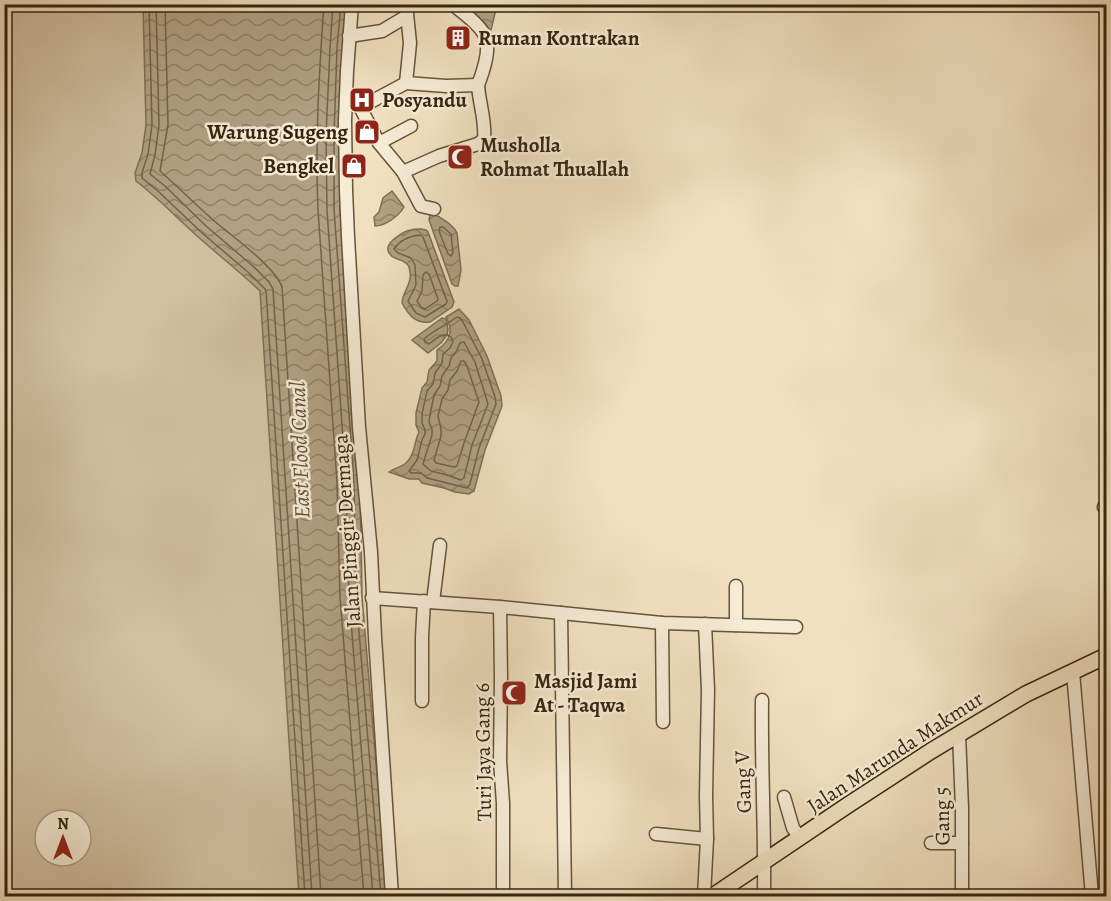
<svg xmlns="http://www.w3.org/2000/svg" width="1111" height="901" font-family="Alegreya,serif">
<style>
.green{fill:#d1c0a1;stroke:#837258;stroke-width:1.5;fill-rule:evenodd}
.water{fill:url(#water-waves);stroke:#7f6f55;stroke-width:1.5}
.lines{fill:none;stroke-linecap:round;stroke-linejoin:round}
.shore{stroke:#736249;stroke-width:1.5}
.minor-casing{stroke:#64543b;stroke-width:15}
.major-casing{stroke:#35250f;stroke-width:18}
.minor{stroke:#f6ebd5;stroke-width:12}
.major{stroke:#f1e0bf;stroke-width:15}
.labels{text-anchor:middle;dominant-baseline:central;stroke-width:5;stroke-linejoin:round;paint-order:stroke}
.poi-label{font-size:21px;font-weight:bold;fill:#35250f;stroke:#f6ebd5;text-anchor:start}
.street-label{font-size:21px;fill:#35250f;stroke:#f6ebd5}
.water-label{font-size:22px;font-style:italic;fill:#605038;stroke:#f6ebd5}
</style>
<defs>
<pattern id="water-waves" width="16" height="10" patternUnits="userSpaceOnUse" patternTransform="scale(1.5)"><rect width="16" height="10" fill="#b1a083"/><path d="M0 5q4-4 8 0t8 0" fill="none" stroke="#91826a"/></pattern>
</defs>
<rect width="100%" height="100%" fill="#f1e0bf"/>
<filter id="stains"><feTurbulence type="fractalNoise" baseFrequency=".00333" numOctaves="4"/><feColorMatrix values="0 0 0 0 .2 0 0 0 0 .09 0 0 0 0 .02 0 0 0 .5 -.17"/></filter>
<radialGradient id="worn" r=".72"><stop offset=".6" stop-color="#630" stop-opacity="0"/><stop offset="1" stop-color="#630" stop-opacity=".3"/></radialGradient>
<path class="green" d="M5,5H148L263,286L304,896H5ZM45,820H81V856H45Z"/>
<g class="water">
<path d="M143,5H347L340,136V209L360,481L362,596L387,896H299L260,291C239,271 217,254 196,235C176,217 158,198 136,181L135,173L142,153L146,125Z"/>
<path d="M459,5H497L491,30L488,31Z"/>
<path d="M392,191L404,207C399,216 385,226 375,226L374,217L379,212L383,198Z"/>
<path d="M433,214C441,217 453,225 457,233L461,270L458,286H455L452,284L429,220L430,215Z"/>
<path d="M421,229L426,230L428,232L454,302L452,307L430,322C415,324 408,314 402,303C403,289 414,284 409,267C406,258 390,261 388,250C386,242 404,231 411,230C414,229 417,229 421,229Z"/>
<path d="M459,309L469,320L487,356L501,396L502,406L485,450L474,491L469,494L455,492L444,488L422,483L419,479H409L389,472C395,467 401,468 406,463C415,455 414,442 419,432L416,425V413L422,388L427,382L429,370L437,361V350C450,341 454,331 446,317Z"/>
<path d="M442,318L446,319L448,329L447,335L441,343L428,353L412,340Z"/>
</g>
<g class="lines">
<g class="shore">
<path d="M149,4L152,125L148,154L142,173V178L159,192L201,232L249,273L266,290L305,896"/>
<path d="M156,4L159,125L155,155L150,174L165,186L206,226L254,267L269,282L273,289L312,896"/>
<path d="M165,4L168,125L160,171C178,187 194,203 212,219C230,235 274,265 282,287L321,896"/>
<path d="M324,4C319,73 315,141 318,210L337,482L340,597L364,896"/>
<path d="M333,4L330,48L326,135L327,210L346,482L349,596L373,896"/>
<path d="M341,4L337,48L334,136V209L354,482L356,596L381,896"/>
<path d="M440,227H443L451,234L453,253L451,256L448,254L439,231Z"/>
<path d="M420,235L423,237L447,301L446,304L425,317L416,313L408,301L416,285L415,265L411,258L398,253L394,249C400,240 409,236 420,235Z"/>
<path d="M426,272L429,274L438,299L437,301L425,309L421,307L417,301L422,291L423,275Z"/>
<path d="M457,317L460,318L463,322L482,359L495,397L496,404L479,448L470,484L467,488L427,478L421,473H411L409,471L417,460L422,440L425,434V430L422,423V414L427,391L433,384L435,373L442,363L443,354L450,348L453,342L451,337C443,331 436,339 429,344L425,342L424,339C434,330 446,325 457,317Z"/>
<path d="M464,342L475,362L488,404L472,445L464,478L461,480L447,475L431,471L423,464L432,435V429L429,422L430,415L434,395L440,386L442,376L449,366L451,358L456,352L460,343Z"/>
<path d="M461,361H464L467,366L479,402L464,443L457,466L454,467L436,463L434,460L441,436V429L438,416L442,399L448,390L450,380L457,371Z"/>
</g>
<g class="minor-casing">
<g id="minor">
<path d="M352,4L347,71L345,121L346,190L348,237L359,427L371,552L375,637L392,896"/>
<path d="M452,4C463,13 477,22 484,34C492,47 483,72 478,85"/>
<path d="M349,36L382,31L407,16"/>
<path d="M411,126L379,143L403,172L421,206L434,209"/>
<path d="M379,143L361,109L363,106L406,83"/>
<path d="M403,172L439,156L478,144L484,139C486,121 479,103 478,85L446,86L406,83L410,43L406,4"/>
<path d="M1106,503L1104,507L1106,509"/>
<path d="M372,598L500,607L662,623L796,627"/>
<path d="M433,602L440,545"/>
<path d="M500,607L501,679L500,761L503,803V896"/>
<path d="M561,613L565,896"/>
<path d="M662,623L663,722"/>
<path d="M736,625V586"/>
<path d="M1073,672L1092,896"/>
<path d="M762,700C761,765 765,831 764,896"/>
<path d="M422,701V637L424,601"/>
<path d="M959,734L962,808V896"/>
<path d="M784,797L793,828L800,838"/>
<path d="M656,834L707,839"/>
<path d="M931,843H962"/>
<path d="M704,896L707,839L706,796L708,690L705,624"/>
</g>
</g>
<g class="major-casing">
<path id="major" d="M713,896L848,805L931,751L1026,694L1106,656"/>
</g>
<use href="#minor" class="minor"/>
<use href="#major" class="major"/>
</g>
<defs>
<g id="building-square" transform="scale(1.35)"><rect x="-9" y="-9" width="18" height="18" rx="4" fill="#8f2418" stroke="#f6ebd5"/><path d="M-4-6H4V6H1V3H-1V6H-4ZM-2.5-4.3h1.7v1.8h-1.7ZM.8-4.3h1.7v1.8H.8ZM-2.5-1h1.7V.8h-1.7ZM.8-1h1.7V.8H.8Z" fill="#fff"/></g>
<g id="hospital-square" transform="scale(1.35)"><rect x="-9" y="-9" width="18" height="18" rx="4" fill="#8f2418" stroke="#f6ebd5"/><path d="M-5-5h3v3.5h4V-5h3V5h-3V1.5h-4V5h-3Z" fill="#fff"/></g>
<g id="shop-square" transform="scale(1.35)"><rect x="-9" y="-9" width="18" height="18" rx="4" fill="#8f2418" stroke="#f6ebd5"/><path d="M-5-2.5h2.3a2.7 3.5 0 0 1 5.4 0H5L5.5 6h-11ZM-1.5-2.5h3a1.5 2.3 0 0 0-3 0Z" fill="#fff"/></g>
<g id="mosque-square" transform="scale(1.35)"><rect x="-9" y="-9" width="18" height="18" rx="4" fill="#8f2418" stroke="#f6ebd5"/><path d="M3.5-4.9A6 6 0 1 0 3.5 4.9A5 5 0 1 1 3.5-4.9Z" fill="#fff"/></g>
</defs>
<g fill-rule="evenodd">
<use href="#building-square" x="458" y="38"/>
<use href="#hospital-square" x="362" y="100"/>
<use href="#shop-square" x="367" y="132"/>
<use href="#mosque-square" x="460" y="157"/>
<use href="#shop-square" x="354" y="166"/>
<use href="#mosque-square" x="514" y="693"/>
</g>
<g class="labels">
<g class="poi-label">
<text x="478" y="38">Ruman Kontrakan</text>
<text x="382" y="100">Posyandu</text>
<text x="348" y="132" text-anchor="end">Warung Sugeng</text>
<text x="480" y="145">Musholla<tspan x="480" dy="24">Rohmat Thuallah</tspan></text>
<text x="334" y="166" text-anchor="end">Bengkel</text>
<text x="534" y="681">Masjid Jami<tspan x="534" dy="24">At - Taqwa</tspan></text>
</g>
<g class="street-label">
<text transform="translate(347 531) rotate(-94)">Jalan Pinggir Dermaga</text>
<text transform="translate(483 752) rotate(-91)">Turi Jaya Gang 6</text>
<text transform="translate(895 752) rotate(-33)">Jalan Marunda Makmur</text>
<text transform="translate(743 782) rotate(-92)">Gang V</text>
<text transform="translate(942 816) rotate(-91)">Gang 5</text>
</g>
<g class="water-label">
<text transform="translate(300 450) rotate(-92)">East Flood Canal</text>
</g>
</g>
<rect width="1111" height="901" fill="none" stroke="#f1e0bf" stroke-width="24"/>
<rect x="6" y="6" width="1099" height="889" fill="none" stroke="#35250f" stroke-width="3"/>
<rect x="12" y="12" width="1087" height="877" fill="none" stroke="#35250f" stroke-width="1.5"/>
<g transform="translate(63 838)"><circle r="28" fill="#f6ebd5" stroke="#a99c86" stroke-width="1.5"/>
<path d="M0-4.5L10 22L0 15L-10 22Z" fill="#8f2418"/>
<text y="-9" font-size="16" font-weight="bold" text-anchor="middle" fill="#35250f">N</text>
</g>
<rect width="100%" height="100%" filter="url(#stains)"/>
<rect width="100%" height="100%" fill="url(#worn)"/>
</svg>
